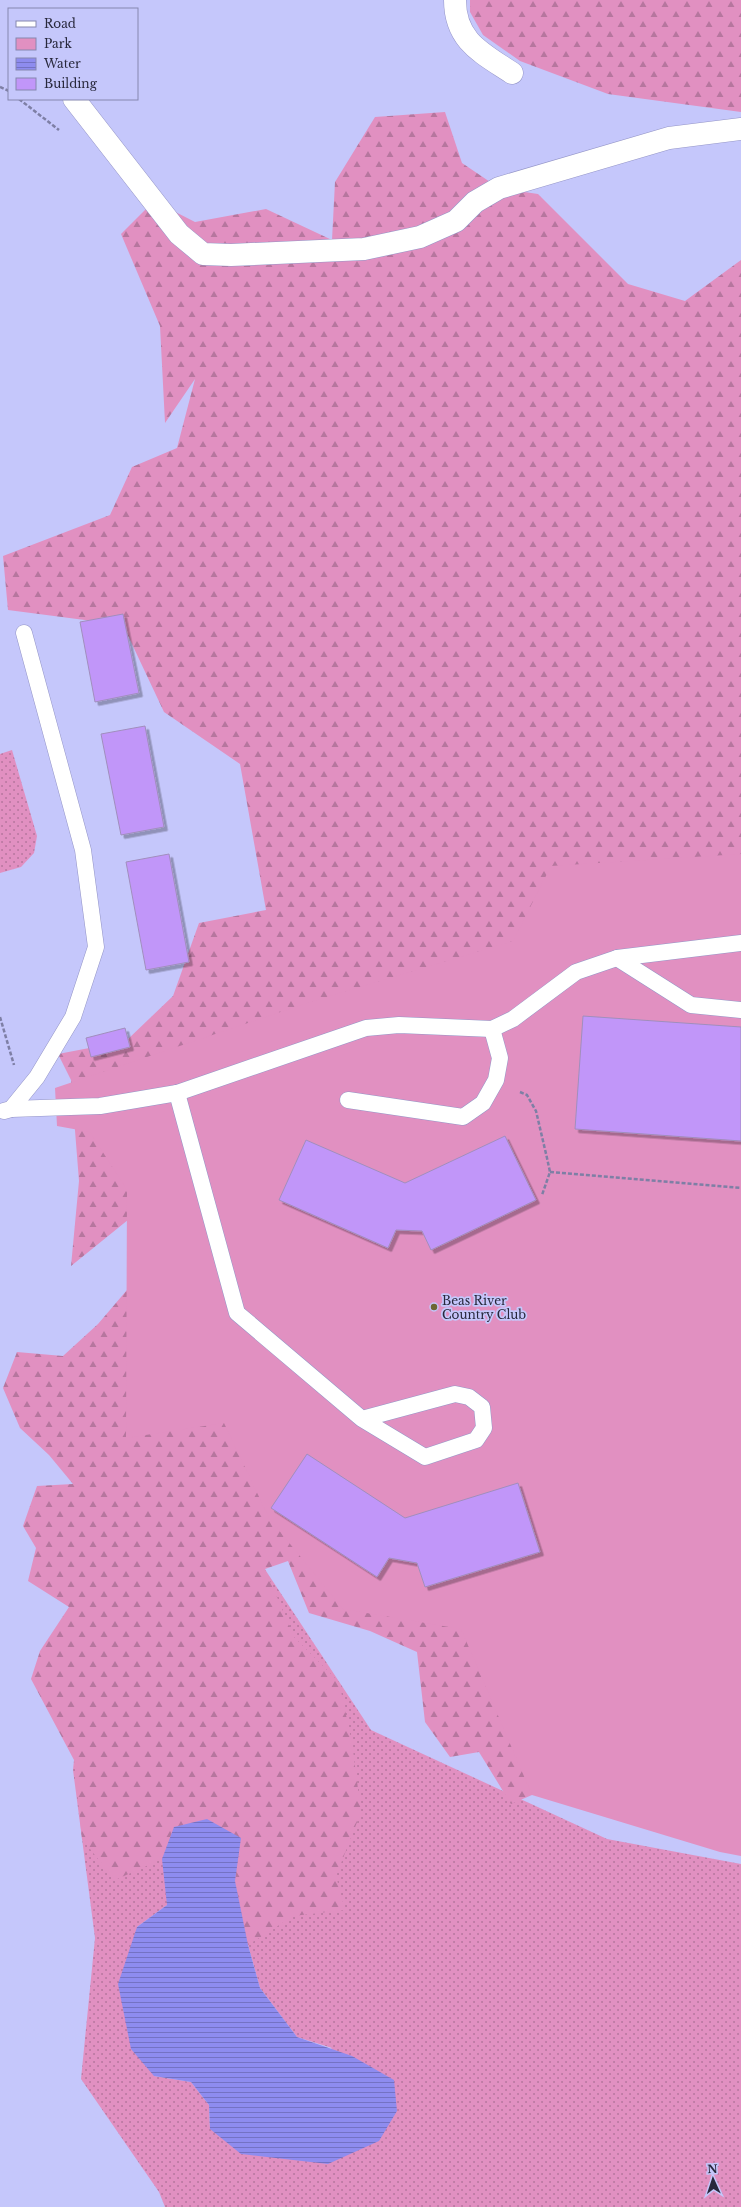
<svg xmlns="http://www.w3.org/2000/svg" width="741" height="2207" font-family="'Libre Baskerville',serif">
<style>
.green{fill:url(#green-dots);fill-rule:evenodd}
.forest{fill:url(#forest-firs)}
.pitch{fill:#e190c1}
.water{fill:url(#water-rules)}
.building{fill:#c196f9;stroke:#a18ebd;filter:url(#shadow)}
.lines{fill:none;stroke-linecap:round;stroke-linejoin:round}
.lane-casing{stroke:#9495c7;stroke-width:17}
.street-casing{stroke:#9495c7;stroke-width:23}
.path{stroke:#7e7fa5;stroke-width:2.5;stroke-dasharray:4 2;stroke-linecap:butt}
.lane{stroke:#fff;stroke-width:16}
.street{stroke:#fff;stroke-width:22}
.poi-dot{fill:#6c6633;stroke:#c5c7fb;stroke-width:1.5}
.labels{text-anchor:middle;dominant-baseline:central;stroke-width:3.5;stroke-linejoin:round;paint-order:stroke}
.poi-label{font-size:12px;fill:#28283c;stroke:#c5c7fb;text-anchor:start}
</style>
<defs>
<pattern id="green-dots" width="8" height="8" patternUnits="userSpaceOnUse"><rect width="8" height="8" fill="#e190c1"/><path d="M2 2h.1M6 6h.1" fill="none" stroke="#b6769e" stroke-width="1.8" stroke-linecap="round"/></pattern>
<pattern id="forest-firs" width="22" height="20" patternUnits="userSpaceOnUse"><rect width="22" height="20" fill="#e190c1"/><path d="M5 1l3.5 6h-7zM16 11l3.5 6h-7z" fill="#b6769e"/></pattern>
<pattern id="water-rules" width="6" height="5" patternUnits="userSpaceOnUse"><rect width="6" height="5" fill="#8e8cef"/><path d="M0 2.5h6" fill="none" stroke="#7472c3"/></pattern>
<filter id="shadow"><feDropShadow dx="3.5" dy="3.5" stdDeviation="0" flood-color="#0004"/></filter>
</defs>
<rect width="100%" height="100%" fill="#c5c7fb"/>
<g class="green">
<path d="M12,750L37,836L34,853L21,867L0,873V754Z"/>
<path d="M202,1474L371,1730L607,1839L741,1864V2207H165L159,2192L81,2079L95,1938L73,1770L74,1760ZM167,1905L248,1945L260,1988L297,2037L332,2048L210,2129L209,2105L191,2082L154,2076L137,1927Z"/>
</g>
<g class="forest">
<path d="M470,0H741V112L608,94L520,61L483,35L470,12Z"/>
<path d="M445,112L462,163L499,188L538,194L628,284L685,301L741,260V943L144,1207L71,1266L79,1181L71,1080L58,1054L126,1041L173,996L199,923L266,910L240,764L164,712L123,625L8,610L3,556L110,515L132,467L177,448L195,379L165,423L160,326L121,234L154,201L195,222L266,209L332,240L335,182L375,117Z"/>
<path d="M144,1270L542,1567L561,1737L532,1795L511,1804L479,1752L450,1757L425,1722L417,1652L370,1631L309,1613L288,1561L265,1569L294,1637L339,1682L352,1743L361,1812L336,1876L345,1910L293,1916L248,1945L235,1881L241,1838L174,1827L162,1859L115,1880L82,1839L74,1760L31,1679L40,1651L69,1607L28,1581L36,1548L23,1526L37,1486L73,1484L49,1455L20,1428L3,1388L17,1352L63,1356L98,1324Z"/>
</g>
<path class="pitch" d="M741,854V1856L720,1852L532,1795L461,1629L343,1609L269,1518L224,1423L126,1438L127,1190L90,1132L57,1126L55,1088L313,1001L513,941L551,866Z"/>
<path class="water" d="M207,1819L241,1838L235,1881L248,1945L260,1988L297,2037L352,2056L394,2080L397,2111L379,2141L328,2164L241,2154L210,2129L209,2105L191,2082L154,2076L131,2049L118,1984L137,1927L167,1905L162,1859L174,1827Z"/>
<g class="building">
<path d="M123,614L139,693L95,702L80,622Z"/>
<path d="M145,726L164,827L121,835L101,734Z"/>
<path d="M169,854L189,962L146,970L126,862Z"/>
<path d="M583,1016L741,1027V1141L575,1129Z"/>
<path d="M125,1028L130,1047L91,1057L86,1038Z"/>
<path d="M505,1136L536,1200L431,1250L422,1231L396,1230L388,1248L279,1200L306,1140L405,1183Z"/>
<path d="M307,1454L405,1518L518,1483L540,1552L425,1587L417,1563L389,1558L377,1577L271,1508Z"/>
</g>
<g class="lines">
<g class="lane-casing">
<g id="lane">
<path d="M617,958L691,1005L741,1010"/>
<path d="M177,1093L237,1313L362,1419L455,1394L469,1397L482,1407L484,1428L476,1440L425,1457L362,1419"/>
<path d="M348,1100L463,1117L483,1103L496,1080L500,1058L492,1029"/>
<path d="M11,1109L100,1106L177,1093L366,1028L399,1025L492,1029L513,1019L576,972L617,958L741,943"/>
<path d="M4,1111L11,1109L37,1077L73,1017L96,947L83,850L24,633"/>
</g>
</g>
<g class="street-casing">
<g id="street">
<path d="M455,0C455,41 482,53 512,73"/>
<path d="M74,99L179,234L203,254L231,255L364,249L420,237L456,221L475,202L499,188L669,138L741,129"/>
</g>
</g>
<g class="path">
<path d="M0,87L9,91"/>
<path d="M19,99L59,130"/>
<path d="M0,1017L14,1065"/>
<path d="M520,1092L527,1095L536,1111L547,1158L550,1172L542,1195"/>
<path d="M550,1172L741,1188"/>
</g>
<use href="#lane" class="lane"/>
<use href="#street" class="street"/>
</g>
<circle class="poi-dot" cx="434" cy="1307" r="4"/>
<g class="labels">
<g class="poi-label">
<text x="442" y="1300">Beas River<tspan x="442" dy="14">Country Club</tspan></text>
</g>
</g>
<rect x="8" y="8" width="130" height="92" fill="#c5c7fb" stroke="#8687af"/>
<rect x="16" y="21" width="20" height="6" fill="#ffffff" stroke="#8687af"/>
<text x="44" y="28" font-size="12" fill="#28283c">Road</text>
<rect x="16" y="38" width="20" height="12" fill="#e190c1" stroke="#8687af"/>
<text x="44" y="48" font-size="12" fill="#28283c">Park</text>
<rect x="16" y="58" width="20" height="12" fill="url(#water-rules)" stroke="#8687af"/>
<text x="44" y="68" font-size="12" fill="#28283c">Water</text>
<rect x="16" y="78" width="20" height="12" fill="#c196f9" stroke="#8687af"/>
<text x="44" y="88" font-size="12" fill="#28283c">Building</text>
<g transform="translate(713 2179) rotate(357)" stroke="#c5c7fb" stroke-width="3" paint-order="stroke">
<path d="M0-3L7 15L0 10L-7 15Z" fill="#28283c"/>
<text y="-6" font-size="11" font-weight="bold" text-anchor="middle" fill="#28283c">N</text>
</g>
</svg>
